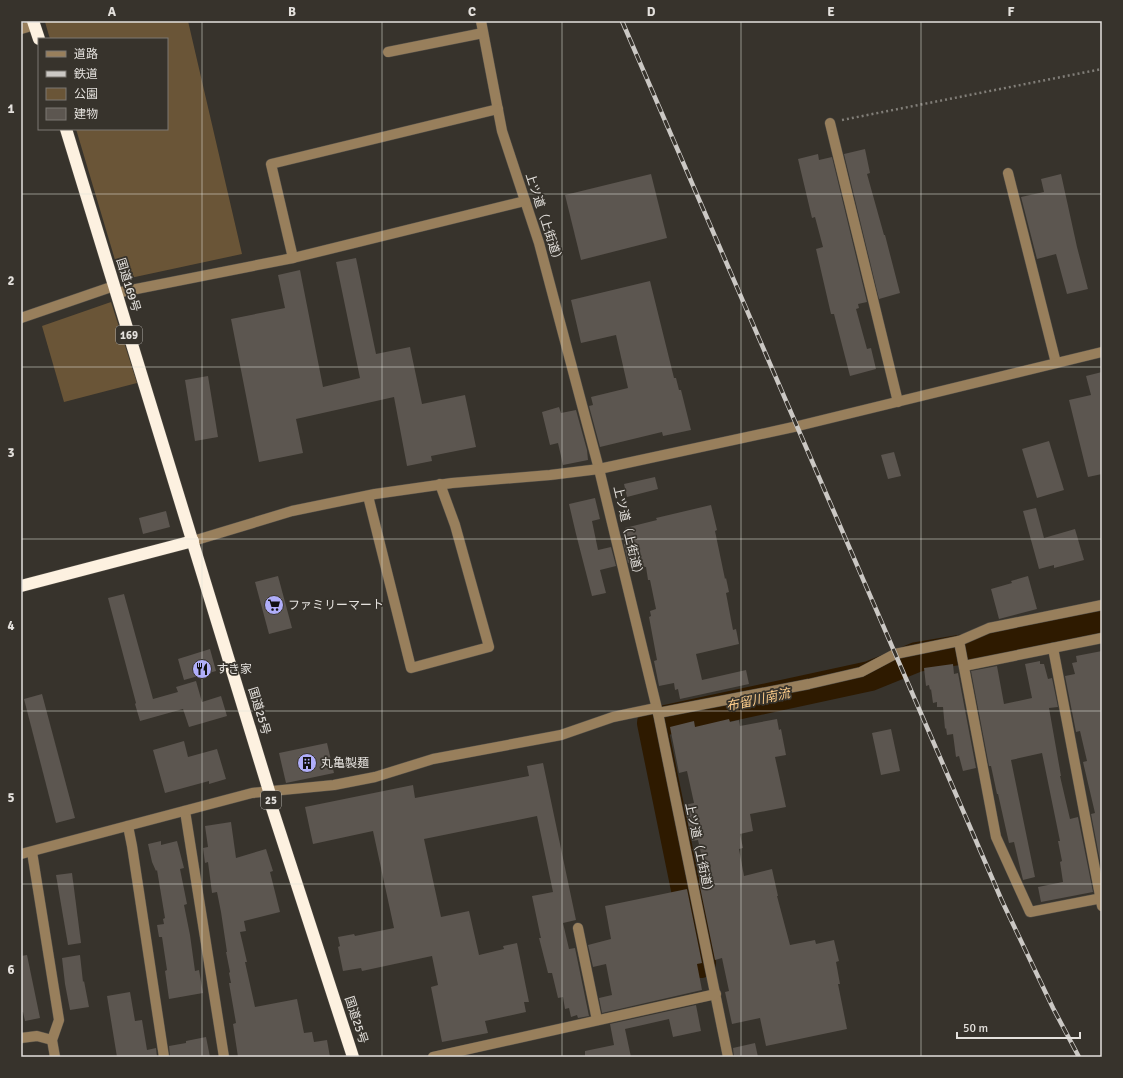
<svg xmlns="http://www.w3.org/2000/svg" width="1123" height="1078" font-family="Signika,'Noto Sans JP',sans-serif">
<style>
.green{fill:#6a5537}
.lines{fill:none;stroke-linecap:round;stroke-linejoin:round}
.river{stroke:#2e1a00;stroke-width:30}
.building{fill:#5c5650}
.minor-casing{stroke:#534f48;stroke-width:11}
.highway-casing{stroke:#534f48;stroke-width:13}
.path{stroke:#817e78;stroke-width:2.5;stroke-dasharray:2 3;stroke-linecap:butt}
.minor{stroke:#987f5c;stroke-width:10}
.highway{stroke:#fdf1e0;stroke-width:12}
.rail-casing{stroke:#cbc8c4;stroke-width:4.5}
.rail{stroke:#37332c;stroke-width:3;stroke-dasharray:9;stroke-linecap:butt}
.grid{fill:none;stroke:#e4e1dd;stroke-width:1;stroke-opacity:0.55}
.labels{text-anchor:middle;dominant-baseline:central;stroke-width:3.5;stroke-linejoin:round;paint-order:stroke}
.shield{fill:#37332c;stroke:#b0ada8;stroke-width:1}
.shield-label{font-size:11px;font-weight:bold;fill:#e4e1dd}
.street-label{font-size:12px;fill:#e4e1dd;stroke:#37332c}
.poi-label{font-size:12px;fill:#e4e1dd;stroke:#37332c;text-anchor:start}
.water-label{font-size:13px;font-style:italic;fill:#fccc8a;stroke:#37332c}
.neatline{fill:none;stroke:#e4e1dd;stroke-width:1.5}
.grid-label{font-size:13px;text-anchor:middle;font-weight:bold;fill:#e4e1dd}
</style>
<rect width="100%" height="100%" fill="#37332c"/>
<g class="green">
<path d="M60,21H188L242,254L121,280L76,129H167V39H50L45,22Z"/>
<path d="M111,302L137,383L64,402L42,326Z"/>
</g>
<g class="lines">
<path class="river" d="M701,963L652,723L870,676L917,657L1006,642L1028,640L1102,625"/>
</g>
<g class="building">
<path d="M865,149L870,173L867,174L884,235H885L900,293L879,299L844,154Z"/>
<path d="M818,154L819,160L832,157L867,302L858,304L859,308L856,309L867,349L871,348L876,369L850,376L834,314H831L816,249L823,247L815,217L812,218L798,159Z"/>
<path d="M651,174L667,238L581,260L565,195Z"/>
<path d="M1061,174L1077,247L1088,289L1067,294L1056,254L1037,259L1021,197L1044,192L1041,179Z"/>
<path d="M356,258L376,354L410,347L422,404L465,395L476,447L431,456L432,461L407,466L394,397L296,419L303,453L259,462L231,319L285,308L278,275L300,270L323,387L360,378L336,262Z"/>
<path d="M650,281L674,378H676L679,390H681L691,430L663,436L662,432L600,447L589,406L593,405L591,397L628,388L616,335L581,343L571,300Z"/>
<path d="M1102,372V474L1088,477L1069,400L1091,395L1086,376Z"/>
<path d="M208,376L218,437L195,441L185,380Z"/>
<path d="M559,407L561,413L576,410L587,450L588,460L563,465L558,443L550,445L542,412Z"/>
<path d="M1049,441L1064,490L1037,498L1022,449Z"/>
<path d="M894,452L901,476L888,479L881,455Z"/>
<path d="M655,477L658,489L627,497L624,484Z"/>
<path d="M595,498L600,519L592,521L598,550L611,547L616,566L600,570L606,593L592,596L576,534L569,504Z"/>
<path d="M711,505L717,530L715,531L725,579L726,578L729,592L726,593L733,630L736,629L739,644L696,654L702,680L746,670L749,684L680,699L678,689L675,690L674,683L659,686L654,661L657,660L649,617L651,616L650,611L656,609L650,580H648L646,567H642L641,560L628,563L624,544L628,543L625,528L657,520L656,518Z"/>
<path d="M1036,508L1044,538L1075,529L1084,560L1054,568V565L1039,569L1023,511Z"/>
<path d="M166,511L170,527L143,534L139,518Z"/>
<path d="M278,576L292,628L269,634L255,582Z"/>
<path d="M1028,576L1037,609L999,619L991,589L1012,583L1011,581Z"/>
<path d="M124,594L153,699L178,692L176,687L196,681L202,702L221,696L227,716L189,727L183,709L140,721L135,704L136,703L108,598Z"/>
<path d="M210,649L216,671L184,680L178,659Z"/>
<path d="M1102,651V871L1091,814L1095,813L1083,762L1087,761L1080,731L1076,732L1065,676L1075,674L1072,663L1077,662L1076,656Z"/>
<path d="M1040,661V664H1044L1048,679L1052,678L1058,707L1049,708L1061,776H1060L1070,819L1078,817L1093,892L1041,902L1038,887L1063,882L1060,862L1062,861L1058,841H1060L1042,753L1011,760L1035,877L1023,880L1014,842L1009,843L998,794H997L991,766H989L971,671L997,666L1004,704L1032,698L1025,664Z"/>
<path d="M953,664L954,674L958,673L976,768L963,771L959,756L956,757L953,734L947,735L946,728L945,729L943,707H937V702L933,703L931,689L930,690L929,685L926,686L924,668Z"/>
<path d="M42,694L75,818L56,823L24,699Z"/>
<path d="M729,719L730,722L739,720L740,726L777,719L779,730L781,729L786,755L775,757L786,807L750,814L753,831L740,834L743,848L739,849L744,876L772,869L778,896H777L790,945L815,940L816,944L834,940L839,961L836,962L840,984H838L847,1029L766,1046L760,1018L732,1024L725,992L729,991L722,958L715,960L700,887L699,878L706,876L698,840L692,841L684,805L694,803L687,771L679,773L670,727L694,721L695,727Z"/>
<path d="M891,729L900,771L881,775L872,733Z"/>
<path d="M184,741L188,757L217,749L226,779L209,784V781L165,793L153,750Z"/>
<path d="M327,743L334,773L286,783L279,753Z"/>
<path d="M543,763L576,920L563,923L569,949L575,948L589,1016L578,1018L577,1015L571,1017L569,1008L565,1009L563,997L558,998L552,973H548L539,938H541L540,934L532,896L553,892L537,816L424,839L441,917L469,911L479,955L504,949L503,946L517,943L529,1002H524L526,1012L485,1021L488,1033L442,1042L431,987L438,985L432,956L362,971L361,968L343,971L338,947L340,946L338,937L354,934L355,936L394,928L373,831L313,844L305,807L413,785L415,798L529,776L527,766Z"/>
<path d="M231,822L236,858L266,849L273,871L270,872L280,912L244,921L246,931L240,932L247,962H245L255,1007L297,999L304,1033L312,1032L314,1042L327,1040L330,1057H238L233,1024L236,1023L229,983H231L229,973L230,972L226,952H227L221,912L217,892L212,893L208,862L205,863L203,848L208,847L205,826Z"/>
<path d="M161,841V845L177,841L184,868L180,869L187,904L184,905L190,935L195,971L199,970L203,993L169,999L165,971L167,970L162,937H159L157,925L164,924L163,919L165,918L157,870L156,871L152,862L148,844Z"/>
<path d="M72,873L81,943L68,945L56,875Z"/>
<path d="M687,889L702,963L697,964L702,990L602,1013L599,998L612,995L606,964L593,967L588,945L611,939L605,906Z"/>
<path d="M27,955L40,1018L25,1021L23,1012H21V956Z"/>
<path d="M80,955L83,982L84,981L89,1007L70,1010L65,984L62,958Z"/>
<path d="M130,992L135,1021L142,1020L147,1050L156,1048L157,1057H117L107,996Z"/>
<path d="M696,1005L701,1031L673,1037L669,1019L625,1029L631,1057H585V1051L614,1045L610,1024Z"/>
<path d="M206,1037L210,1057H170L169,1046L186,1043V1041Z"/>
<path d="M755,1043L758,1057H734L733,1048Z"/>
</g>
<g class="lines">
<g class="minor-casing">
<g id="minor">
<path d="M481,21L502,131L539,243L599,469L658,713L728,1057"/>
<path d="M21,29L35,25"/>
<path d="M388,52L483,33"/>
<path d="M830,123L898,402"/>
<path d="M1008,173L1056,363"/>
<path d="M293,258L271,164L498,109"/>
<path d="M116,293L293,258L525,201"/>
<path d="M21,318L114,286"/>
<path d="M368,496L411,668L489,647L455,525L440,484"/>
<path d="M193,541L292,511L375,494L452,483L550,475L599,469L798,426L1102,352"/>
<path d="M959,641L996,837L1030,912L1102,898"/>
<path d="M1053,648L1102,906"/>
<path d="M964,666L1102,638"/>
<path d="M658,713L809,684L861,672L895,654L959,641L989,628L1102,605"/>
<path d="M185,811L224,1057"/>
<path d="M128,826L132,846L164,1057"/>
<path d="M32,852L59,1020L52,1040L55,1057"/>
<path d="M21,854L252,793L334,785L375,777L433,759L561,735L613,717L656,708"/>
<path d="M578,928L597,1020"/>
<path d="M21,1038L37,1036L52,1040"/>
<path d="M433,1057L716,994"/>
</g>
</g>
<g class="highway-casing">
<g id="highway">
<path d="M33,21L39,39"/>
<path d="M66,129L269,791L272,808L353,1057"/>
<path d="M21,586L193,541"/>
</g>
</g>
<path class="path" d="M842,120L1102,69"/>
<use href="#minor" class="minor"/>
<use href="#highway" class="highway"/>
<g class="rail-casing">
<path id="rail" d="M622,21L1002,901L1053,1008L1079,1057"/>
</g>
<use href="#rail" class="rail"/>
</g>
<path class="grid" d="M202,21V1057M382,21V1057M562,21V1057M741,21V1057M921,21V1057M21,194H1102M21,367H1102M21,539H1102M21,711H1102M21,884H1102"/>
<defs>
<g id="supermarket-disc" transform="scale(1)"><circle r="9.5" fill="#b0aefa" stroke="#37332c"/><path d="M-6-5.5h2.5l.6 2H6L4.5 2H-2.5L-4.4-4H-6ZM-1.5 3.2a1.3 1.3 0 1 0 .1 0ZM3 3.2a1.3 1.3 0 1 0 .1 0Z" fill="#111"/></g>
<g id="restaurant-disc" transform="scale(1)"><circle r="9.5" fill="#b0aefa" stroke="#37332c"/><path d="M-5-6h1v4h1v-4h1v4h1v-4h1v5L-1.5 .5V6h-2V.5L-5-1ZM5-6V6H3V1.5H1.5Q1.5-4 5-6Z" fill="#111"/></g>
<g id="building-disc" transform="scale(1)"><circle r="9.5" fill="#b0aefa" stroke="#37332c"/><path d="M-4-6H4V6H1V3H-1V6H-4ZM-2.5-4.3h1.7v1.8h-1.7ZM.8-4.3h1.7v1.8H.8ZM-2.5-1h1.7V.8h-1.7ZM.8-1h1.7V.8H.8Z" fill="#111"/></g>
</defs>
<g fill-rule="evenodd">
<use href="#supermarket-disc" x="274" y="605"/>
<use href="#restaurant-disc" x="202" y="669"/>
<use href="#building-disc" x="307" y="763"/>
</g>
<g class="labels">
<g class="shield">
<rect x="116" y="326" width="26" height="18" rx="3"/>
<rect x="261" y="791" width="20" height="18" rx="3"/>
</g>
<g class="shield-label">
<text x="129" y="335">169</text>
<text x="271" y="800">25</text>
</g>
<g class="street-label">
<text transform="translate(544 219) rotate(72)">上ツ道（上街道）</text>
<text transform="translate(128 285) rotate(73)">国道169号</text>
<text transform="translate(628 533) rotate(77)">上ツ道（上街道）</text>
<text transform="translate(259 711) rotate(73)">国道25号</text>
<text transform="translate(699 850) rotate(78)">上ツ道（上街道）</text>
<text transform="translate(356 1020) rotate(72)">国道25号</text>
</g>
<g class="poi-label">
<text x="288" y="605">ファミリーマート</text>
<text x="216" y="669">すき家</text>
<text x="321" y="763">丸亀製麺</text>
</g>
<g class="water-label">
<text transform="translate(758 700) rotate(-12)">布留川南流</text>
</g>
</g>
<rect width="1123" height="1078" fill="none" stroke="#37332c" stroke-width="44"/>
<rect x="38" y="38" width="130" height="92" fill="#37332c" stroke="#7c7973"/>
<rect x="46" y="51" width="20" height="6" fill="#987f5c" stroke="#7c7973"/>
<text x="74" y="58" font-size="12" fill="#e4e1dd">道路</text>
<rect x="46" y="71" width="20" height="6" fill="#cbc8c4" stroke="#7c7973"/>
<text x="74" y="78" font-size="12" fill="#e4e1dd">鉄道</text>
<rect x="46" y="88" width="20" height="12" fill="#6a5537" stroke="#7c7973"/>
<text x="74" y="98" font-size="12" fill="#e4e1dd">公園</text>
<rect x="46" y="108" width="20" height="12" fill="#5c5650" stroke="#7c7973"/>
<text x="74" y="118" font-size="12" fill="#e4e1dd">建物</text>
<path d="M957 1032v6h123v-6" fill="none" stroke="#e4e1dd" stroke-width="2"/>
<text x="963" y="1032" font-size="12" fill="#e4e1dd" stroke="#37332c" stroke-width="3" paint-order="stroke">50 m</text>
<rect x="22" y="22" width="1079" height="1034" class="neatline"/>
<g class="grid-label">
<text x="112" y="16">A</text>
<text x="292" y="16">B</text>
<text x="472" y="16">C</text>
<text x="651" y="16">D</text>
<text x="831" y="16">E</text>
<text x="1011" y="16">F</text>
<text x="11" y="113">1</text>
<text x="11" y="285">2</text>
<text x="11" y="457">3</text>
<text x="11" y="630">4</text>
<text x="11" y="802">5</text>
<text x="11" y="974">6</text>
</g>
</svg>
